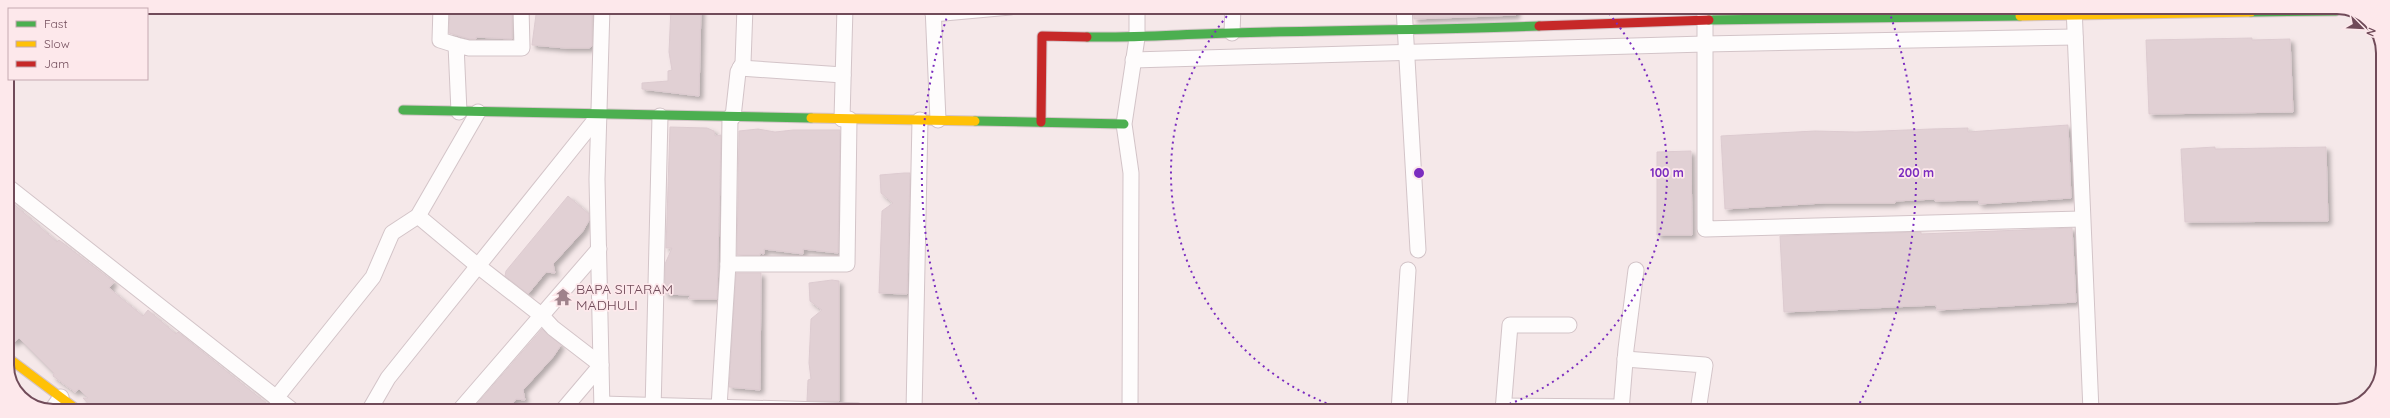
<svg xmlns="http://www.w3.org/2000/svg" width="2390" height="418" font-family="Quicksand,sans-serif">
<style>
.building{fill:#e1d0d4;stroke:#ddcbd0;filter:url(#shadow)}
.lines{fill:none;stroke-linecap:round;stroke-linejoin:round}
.street-casing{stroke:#d3c4c8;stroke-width:17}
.fast-casing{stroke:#d5c5c9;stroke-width:11}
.slow-casing{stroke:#d5c5c9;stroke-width:11}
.jam-casing{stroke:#d5c5c9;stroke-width:11}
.street{stroke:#fefcfc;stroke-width:15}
.fast{stroke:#4caf50;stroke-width:9}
.slow{stroke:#ffc107;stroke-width:9}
.jam{stroke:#c62828;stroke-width:9}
.ring{fill:none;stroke:#7b2cbf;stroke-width:2;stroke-dasharray:2 4}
.labels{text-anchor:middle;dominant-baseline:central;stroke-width:3.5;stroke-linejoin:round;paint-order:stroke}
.poi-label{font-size:14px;fill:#704b59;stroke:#fde8eb;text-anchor:start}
.rim{fill:none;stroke:#704b59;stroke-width:2}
.centre{fill:#7b2cbf;stroke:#fde8eb;stroke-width:2}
.ring-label{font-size:12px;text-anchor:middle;font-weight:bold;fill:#7b2cbf;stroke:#fde8eb;stroke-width:3.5;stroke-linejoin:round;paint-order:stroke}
</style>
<defs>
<filter id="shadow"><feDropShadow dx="3.5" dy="3.5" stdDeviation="2" flood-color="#0004"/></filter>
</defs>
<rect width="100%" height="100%" fill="#f5e8e9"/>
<g class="building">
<path d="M450,7H512V39L476,37V39H470L449,33Z"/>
<path d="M537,7H587L592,9V46L589,48H565L532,45Z"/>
<path d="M671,7H701L699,96L642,89V83L668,81V71L672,70L669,52Z"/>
<path d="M1413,7H1516V15L1414,19Z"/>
<path d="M2252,38V40L2290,39L2293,112L2149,114L2146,40Z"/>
<path d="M2068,125L2071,198L1979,204V200L1935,201V199L1895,201V203H1823L1725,209L1721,136L1815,131L1856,132L1931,129L1968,128V132Z"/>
<path d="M670,127L707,128L714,131L715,136L721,135L717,299H689L690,295L665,294V264L672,248H666Z"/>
<path d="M758,129L775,132L793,130H840L838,253L803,249V254L764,249V254L760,253V255H737L739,131Z"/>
<path d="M2215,147V149L2326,147L2328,221L2185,222L2181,149Z"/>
<path d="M1691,151L1692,235H1657V152Z"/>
<path d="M904,173H910L907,294L879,293L882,211L893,203L881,193L880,175Z"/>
<path d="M568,196L589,214V220L583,231L553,264L555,273L546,272L528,294L505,276L506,271Z"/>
<path d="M7,198L57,242L59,240L114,282L109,288L143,316L148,310L176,334L178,332L276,411H91L90,406L83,398H88L79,389L75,392L53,376L54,373L19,338L14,343L7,336Z"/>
<path d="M2072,228L2076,302L1937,310L1936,305L1784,312L1780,236L1921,232V234Z"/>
<path d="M736,273H761L760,390L729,387Z"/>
<path d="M832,280L839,281V401H807L808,380L811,379L809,363L811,319L822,310L810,301L809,283Z"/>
<path d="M542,329L561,345L553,357L523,390L525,400L516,399L507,411H475V406Z"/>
</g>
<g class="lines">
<g class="street-casing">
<g id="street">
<path d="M441,7L440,40L456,45"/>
<path d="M602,7L597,179L602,411"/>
<path d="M933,7L938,120"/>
<path d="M1404,7L1418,250"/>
<path d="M1705,7V229L2082,219"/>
<path d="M2074,7L2091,411"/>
<path d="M933,14L1010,7"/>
<path d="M1232,33L1233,7"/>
<path d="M1133,60L1705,44L2075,37"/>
<path d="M740,68L843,75"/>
<path d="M459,112L456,45L469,48H522L521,7"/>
<path d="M733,117L738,72L743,63L745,7"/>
<path d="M842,119L845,7"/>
<path d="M7,186L293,411"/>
<path d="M418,216L478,266L541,315L553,328L601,365L562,411"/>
<path d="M728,264H847L849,119"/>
<path d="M1625,359L1705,365L1698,411"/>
<path d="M276,398L373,277L392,233L418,216L478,112"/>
<path d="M602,404L858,411"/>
<path d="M1503,406L1622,407"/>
<path d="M719,407L728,264L730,117"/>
<path d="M51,411L61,397"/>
<path d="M369,411L388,378L599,115"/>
<path d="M459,411L599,249"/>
<path d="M653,411L660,116"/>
<path d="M914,411L920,120"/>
<path d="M1130,411L1131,173L1124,124L1137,38V7"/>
<path d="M1399,411L1408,270"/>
<path d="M1503,411L1510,325H1569"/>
<path d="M1621,411L1626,349L1636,270"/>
</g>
</g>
<g class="fast-casing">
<g id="fast">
<path d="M2251,12L2336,11"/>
<path d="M1709,20L2020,16"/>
<path d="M1087,37C1136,38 1184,34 1232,33C1335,30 1437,30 1539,26"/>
<path d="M403,110L811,118"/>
<path d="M975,121L1124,124"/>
</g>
</g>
<g class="slow-casing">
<g id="slow">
<path d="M2020,16L2251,12"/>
<path d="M811,118L975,121"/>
<path d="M7,357L79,411"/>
</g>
</g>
<g class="jam-casing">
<g id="jam">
<path d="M1539,26L1709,20"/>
<path d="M1041,122L1042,36L1087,37"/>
</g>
</g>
<use href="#street" class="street"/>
<use href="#fast" class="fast"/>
<use href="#slow" class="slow"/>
<use href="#jam" class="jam"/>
</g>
<g class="ring">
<path d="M1349 411A248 248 0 0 1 1233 9M1605 9A248 248 0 0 1 1489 411"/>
<path d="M982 410A497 497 0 0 1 949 11M1889 11A497 497 0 0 1 1856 410"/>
</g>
<defs>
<g id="temple-bare" transform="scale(1.38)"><path d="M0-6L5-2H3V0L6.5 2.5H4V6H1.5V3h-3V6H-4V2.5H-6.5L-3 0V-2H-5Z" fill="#9f828b" stroke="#fde8eb" stroke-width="2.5" paint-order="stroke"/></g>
</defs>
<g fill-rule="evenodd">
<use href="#temple-bare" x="563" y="297"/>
</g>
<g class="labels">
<g class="poi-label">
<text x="576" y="289">BAPA SITARAM<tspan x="576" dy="16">MADHULI</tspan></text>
</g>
</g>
<path d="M0 0H2390V418H0ZM53 14H2337A39 39 0 0 1 2376 53V365A39 39 0 0 1 2337 404H53A39 39 0 0 1 14 365V53A39 39 0 0 1 53 14Z" fill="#fde8eb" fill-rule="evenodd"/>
<path class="rim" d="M53 14H2337A39 39 0 0 1 2376 53V365A39 39 0 0 1 2337 404H53A39 39 0 0 1 14 365V53A39 39 0 0 1 53 14Z"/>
<circle cx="1419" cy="173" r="6" class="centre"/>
<g class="ring-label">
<text x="1667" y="177">100 m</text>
<text x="1916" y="177">200 m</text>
</g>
<rect x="8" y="8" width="140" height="72" fill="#fde8eb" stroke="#c5a9b1"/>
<rect x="16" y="21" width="20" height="6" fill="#4caf50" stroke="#c5a9b1"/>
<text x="44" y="28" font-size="12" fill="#704b59">Fast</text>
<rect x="16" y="41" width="20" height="6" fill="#ffc107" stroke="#c5a9b1"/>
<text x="44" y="48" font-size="12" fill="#704b59">Slow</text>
<rect x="16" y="61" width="20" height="6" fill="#c62828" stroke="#c5a9b1"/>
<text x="44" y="68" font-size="12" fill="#704b59">Jam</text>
<g transform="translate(2362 28) rotate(114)" stroke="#fde8eb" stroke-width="3" paint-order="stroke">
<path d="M0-3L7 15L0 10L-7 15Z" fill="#704b59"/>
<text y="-6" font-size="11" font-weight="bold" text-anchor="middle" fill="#704b59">N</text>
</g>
</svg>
